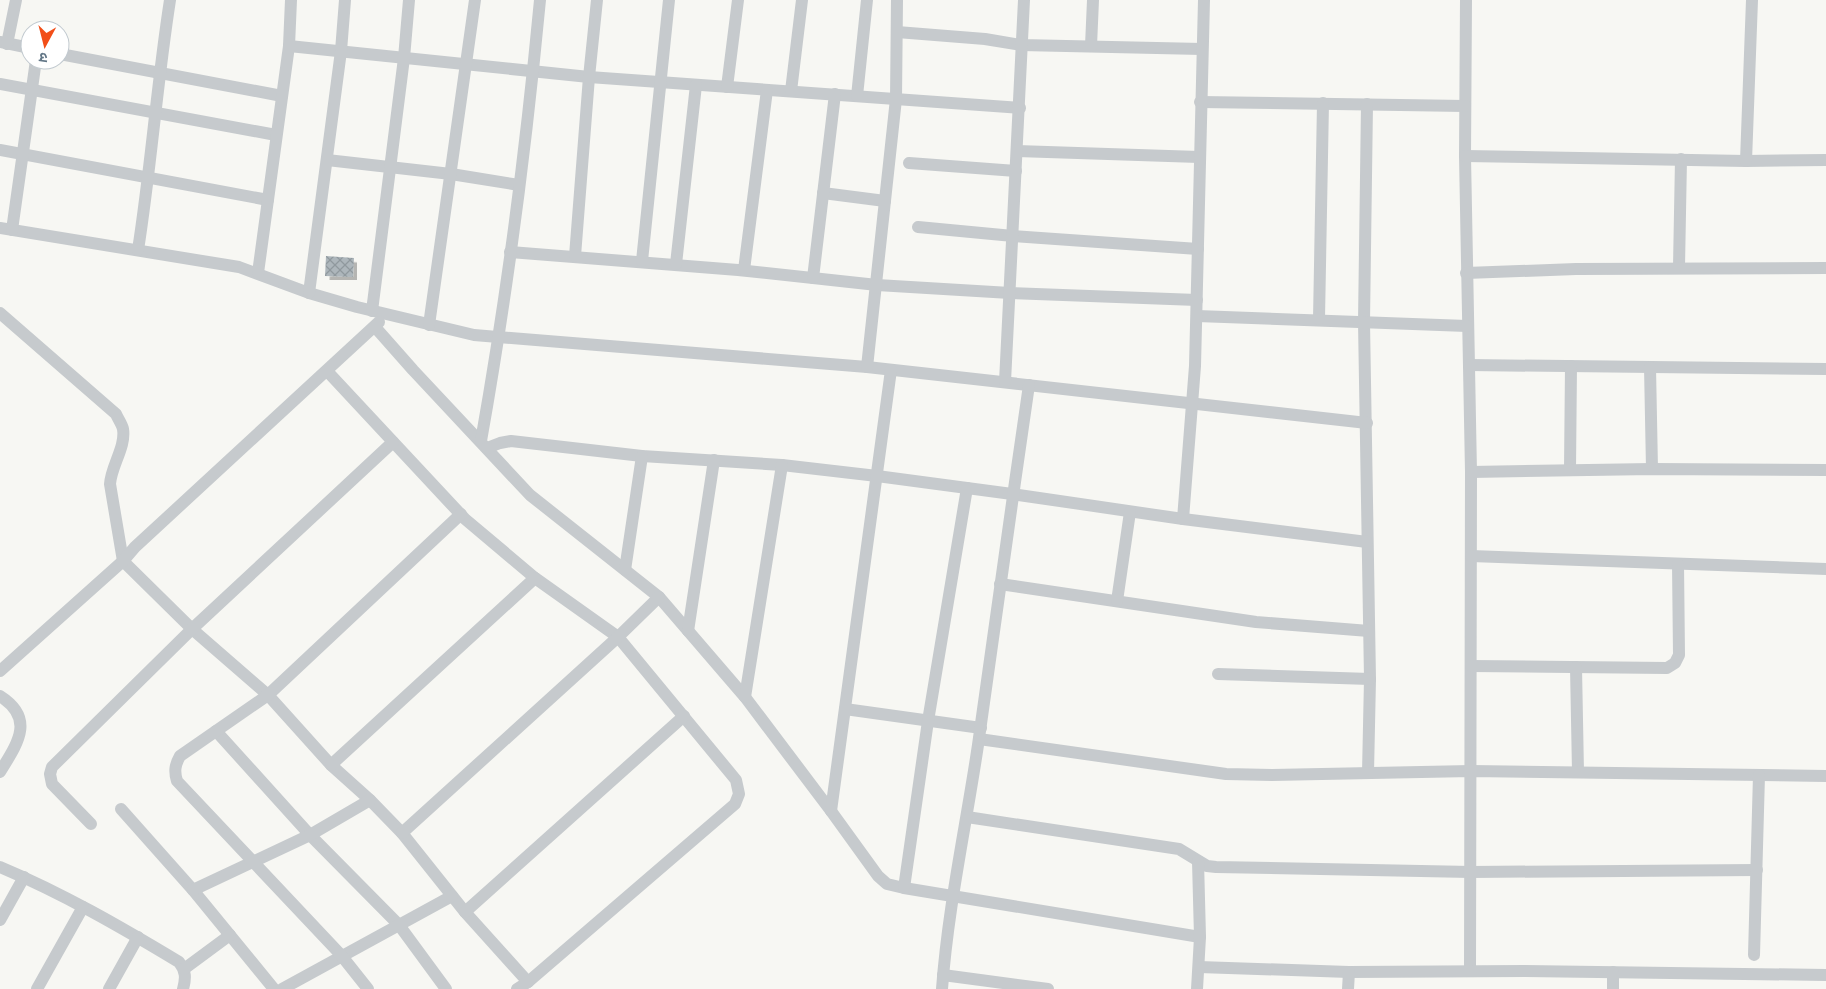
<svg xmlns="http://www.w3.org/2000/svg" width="1826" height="989" font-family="'Source Sans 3','Noto Sans Devanagari',sans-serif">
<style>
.building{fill:url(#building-cross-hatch);filter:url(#shadow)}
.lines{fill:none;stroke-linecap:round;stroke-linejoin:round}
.minor{stroke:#c6cacd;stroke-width:12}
</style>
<defs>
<pattern id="building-cross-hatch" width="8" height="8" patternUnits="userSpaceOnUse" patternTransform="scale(1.25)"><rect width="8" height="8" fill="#adb6bb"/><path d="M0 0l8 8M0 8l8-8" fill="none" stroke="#90999e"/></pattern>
<filter id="shadow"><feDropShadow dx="4.5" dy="4.5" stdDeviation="0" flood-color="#0004"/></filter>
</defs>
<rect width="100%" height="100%" fill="#f7f7f3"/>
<path class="building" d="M326,256L354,258L353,277L325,276Z"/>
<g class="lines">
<g class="minor">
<path d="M1466,0L1465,156L1471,472L1470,971"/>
<path d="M897,32L985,39L1021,45L1202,49"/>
<path d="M0,42L30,48"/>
<path d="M7,44L16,0"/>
<path d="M289,46L589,77L1020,108"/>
<path d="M1091,46L1093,0"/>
<path d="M60,54L282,96"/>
<path d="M0,84L276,135"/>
<path d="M727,87L738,0"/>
<path d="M791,91L802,0"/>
<path d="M857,96L867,0"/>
<path d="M1200,102L1465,106"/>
<path d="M1367,104L1364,322L1370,679L1368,773"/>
<path d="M0,150L268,200"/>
<path d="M1017,151L1199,157"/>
<path d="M1465,156L1746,161L1826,160"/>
<path d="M327,160L451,174L519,185"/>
<path d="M1746,161L1752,0"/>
<path d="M909,163L1016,171"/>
<path d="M823,193L885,201"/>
<path d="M918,227L1013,236L1198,249"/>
<path d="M0,228L239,267L309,293L357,307L474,335L867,367L1367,423"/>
<path d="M12,230L36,60"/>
<path d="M138,250C151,167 157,83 170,0"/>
<path d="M510,252L738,270L877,285L1010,293L1197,300"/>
<path d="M575,256L589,77L597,0"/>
<path d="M642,261L669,0"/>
<path d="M676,264L696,85"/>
<path d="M1679,267L1681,159"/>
<path d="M744,270L767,90"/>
<path d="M258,273L289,46L291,0"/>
<path d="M1466,273L1576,269L1826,268"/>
<path d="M813,278L835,94"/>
<path d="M309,293L341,51L345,0"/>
<path d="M372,311L404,58L409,0"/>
<path d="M0,313L116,414C118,419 122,424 123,429C126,447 111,466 110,484L123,561L192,629L268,695L331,765L370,800L402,833L465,912L528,982"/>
<path d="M1197,316L1467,326"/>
<path d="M1319,319L1323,103"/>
<path d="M429,325L475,0"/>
<path d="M375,327L413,370L530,495L659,597L745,697L831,811L878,876L887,884L904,888L1200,937"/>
<path d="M1469,365L1826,369"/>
<path d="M867,367L896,99L897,0"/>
<path d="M1650,367L1652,469"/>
<path d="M327,371L465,519L535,578L618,637L736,780L739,794L735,804L528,982L517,989"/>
<path d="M1005,382L1024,0"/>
<path d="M481,441C507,295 526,148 540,0"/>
<path d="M487,448L500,443L511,441L642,456L782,465L877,476L1012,494L1183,519L1367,542"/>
<path d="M1570,469L1571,366"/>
<path d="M1471,472L1652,469L1826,470"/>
<path d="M1183,519L1195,366L1204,0"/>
<path d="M1471,556L1826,569"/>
<path d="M625,570L642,456"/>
<path d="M1000,584L1256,622L1369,631"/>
<path d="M1117,601L1130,512"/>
<path d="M688,631L714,460"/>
<path d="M1471,666L1667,668L1675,663L1679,655L1678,564"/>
<path d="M1576,667L1578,772"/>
<path d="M0,671L123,561L135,547L379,322"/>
<path d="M1218,674L1370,679"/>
<path d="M0,696C36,719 17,744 0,772"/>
<path d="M745,697L782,465"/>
<path d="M845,709L981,728"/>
<path d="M216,731L310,835L399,925L446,989"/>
<path d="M979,739L1226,774L1272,775L1471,771L1826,776"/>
<path d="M331,765L535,578"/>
<path d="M121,809L193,890L274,989"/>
<path d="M831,811L891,370"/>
<path d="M967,817L1179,849L1207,866L1216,867L1471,872L1757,870"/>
<path d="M91,824L52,784L50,774L52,767L192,629L393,442"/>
<path d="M402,833L618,637L659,597"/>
<path d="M0,867C62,893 121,927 179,962C186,971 186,978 183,989"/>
<path d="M904,888L928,721L967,488"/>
<path d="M193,890L310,835L370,800"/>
<path d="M465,912L684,716"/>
<path d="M0,920L24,877"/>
<path d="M1754,955L1759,775"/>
<path d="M1199,967L1349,972L1525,971L1826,975"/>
<path d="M184,969L230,935"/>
<path d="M1613,972V989"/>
<path d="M943,975L1048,989"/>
<path d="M37,989L83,907"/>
<path d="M109,989L138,937"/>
<path d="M282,989L452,896"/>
<path d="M368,989L341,955L177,781C174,771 175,765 180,756L268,695L461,514"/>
<path d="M942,989C948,907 966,826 978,745C996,626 1011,505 1029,385"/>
<path d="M1197,989L1200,937L1198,861"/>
<path d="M1348,989L1349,972"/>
</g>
</g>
<g transform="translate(45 45) rotate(187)"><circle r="24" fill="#ffffff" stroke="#c1c9cf"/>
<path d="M0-4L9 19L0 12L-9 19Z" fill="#f24e18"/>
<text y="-8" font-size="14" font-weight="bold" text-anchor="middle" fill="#637787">उ</text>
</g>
</svg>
